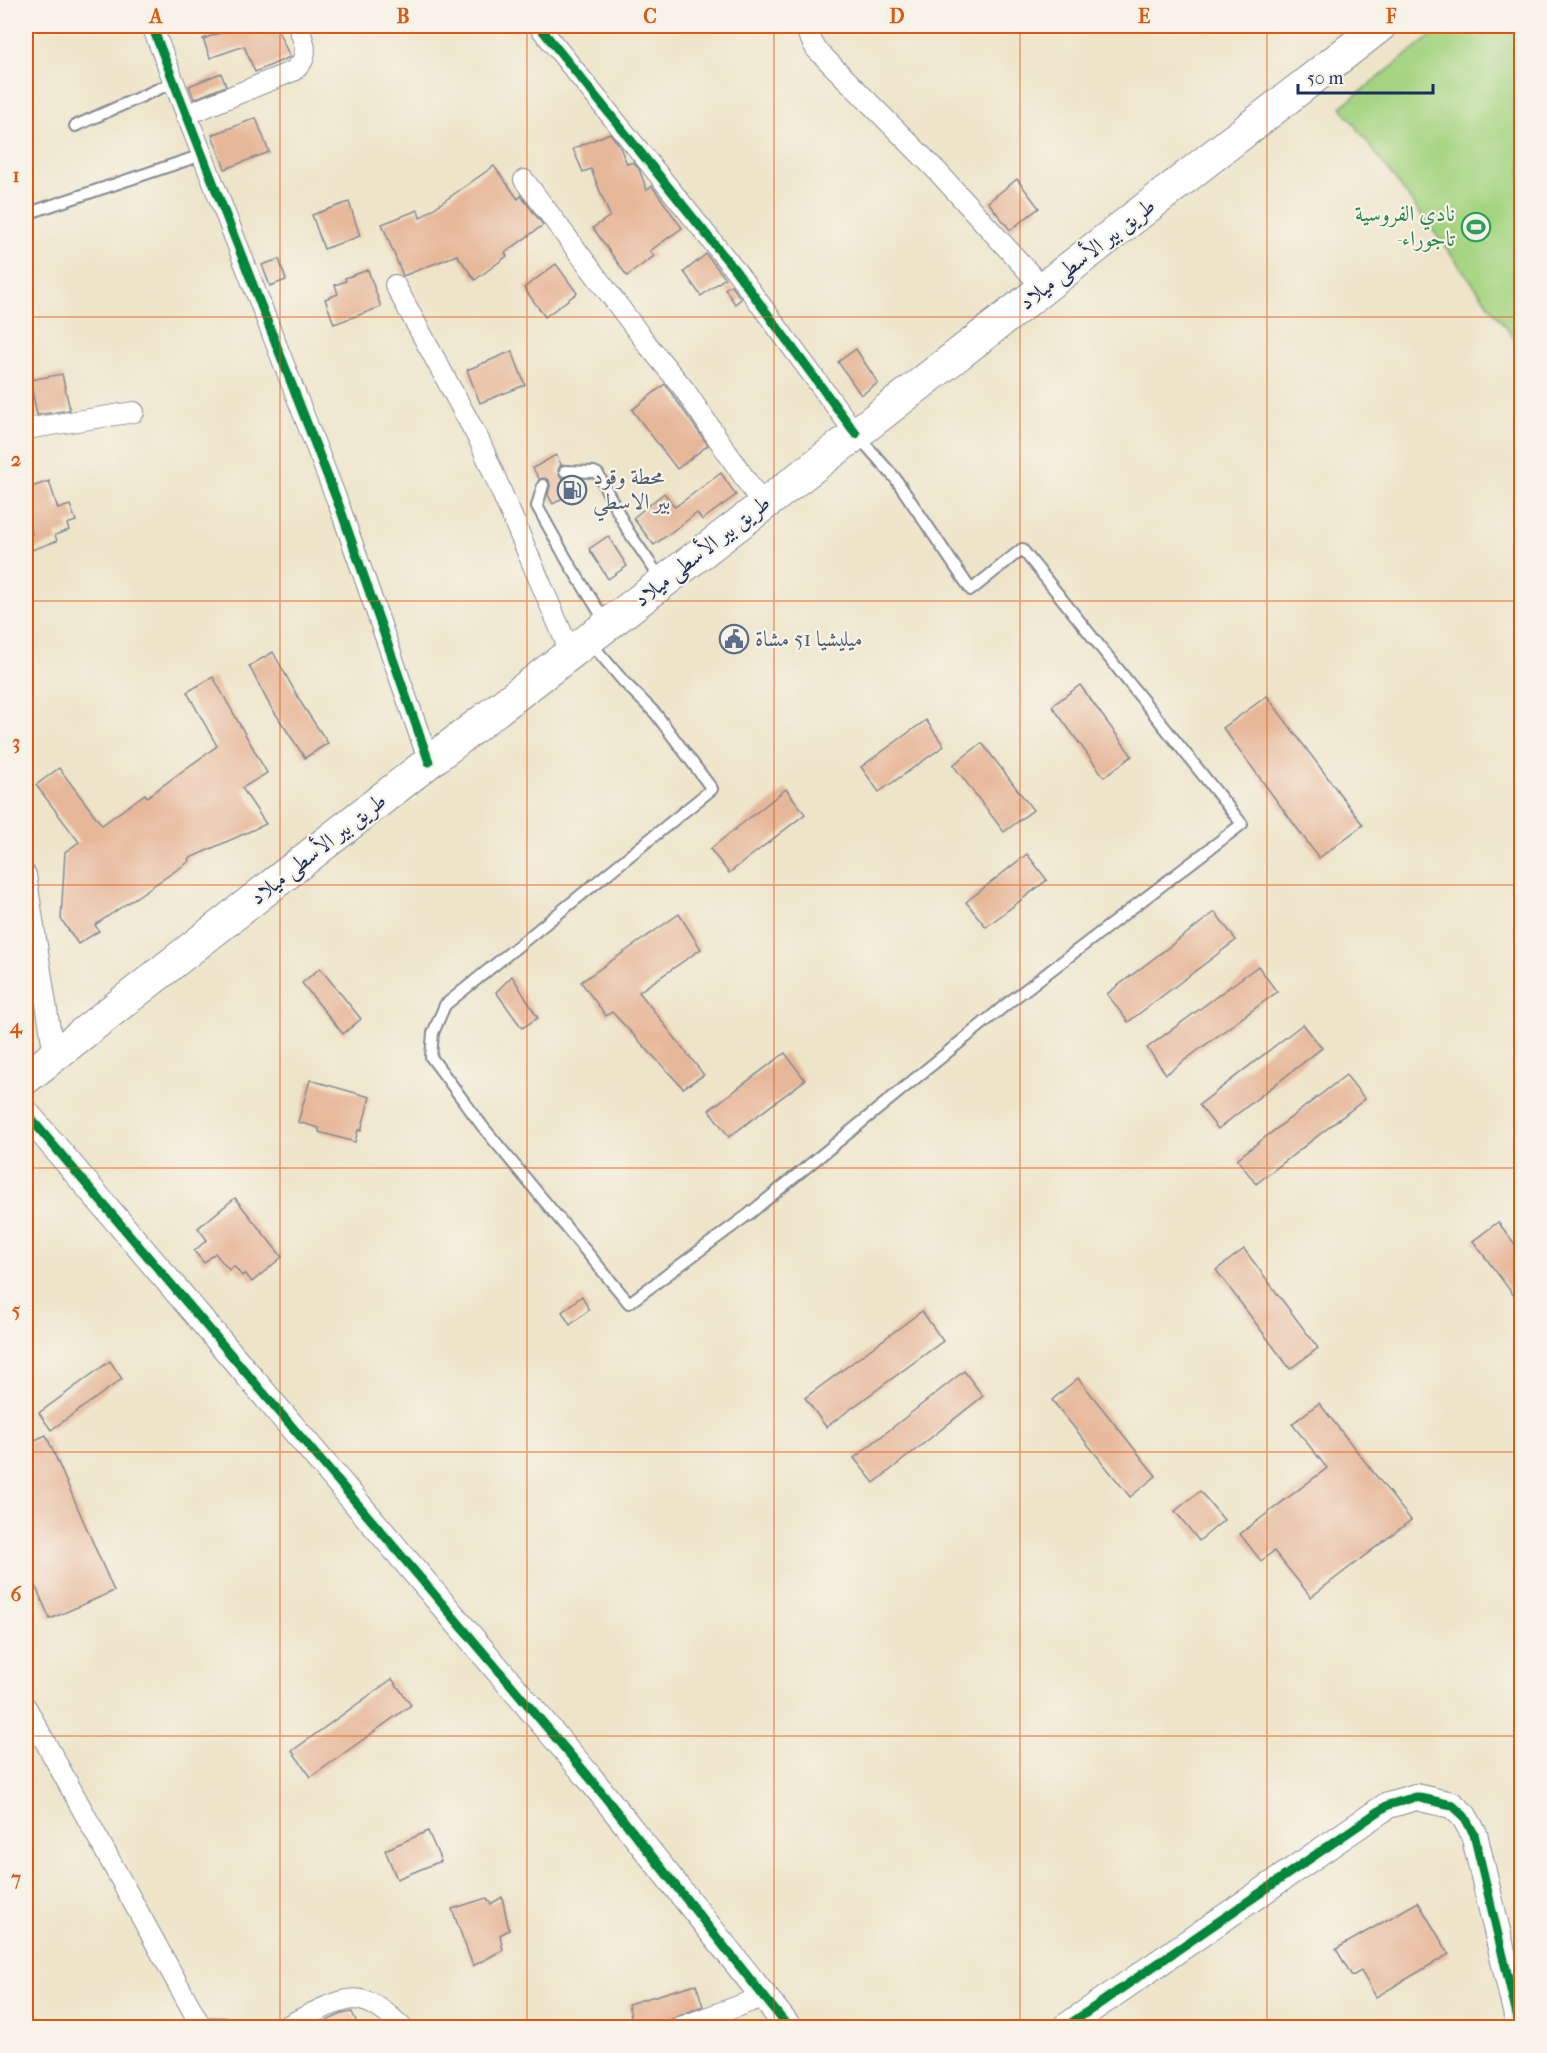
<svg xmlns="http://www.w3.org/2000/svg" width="1547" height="2053" font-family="'IM FELL French Canon',Amiri,serif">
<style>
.green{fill:#a5d481;stroke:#608270;stroke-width:1.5}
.building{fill:#e7b79a}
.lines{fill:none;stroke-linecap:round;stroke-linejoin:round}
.service-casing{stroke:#848a94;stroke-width:14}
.minor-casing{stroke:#848a94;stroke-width:22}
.tertiary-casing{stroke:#848a94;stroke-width:28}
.primary-casing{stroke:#848a94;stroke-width:34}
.service{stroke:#fff;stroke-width:10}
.minor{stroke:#fff;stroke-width:20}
.tertiary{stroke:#fff;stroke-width:26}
.primary{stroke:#fff;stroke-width:32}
.cycleway-casing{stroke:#f7f3e8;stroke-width:13}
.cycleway{stroke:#00873e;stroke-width:9}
.grid{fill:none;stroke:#de5710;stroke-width:1.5;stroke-opacity:0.55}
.labels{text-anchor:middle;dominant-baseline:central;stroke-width:4.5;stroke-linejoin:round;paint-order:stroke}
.leisure-label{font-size:22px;fill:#27864d;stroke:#f7f3e8;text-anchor:end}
.street-label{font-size:22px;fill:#1b2f5e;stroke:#f7f3e8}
.service-label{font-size:22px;fill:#4e5e75;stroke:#f7f3e8;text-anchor:start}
.neatline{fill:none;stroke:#de5710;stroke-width:2}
.grid-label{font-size:20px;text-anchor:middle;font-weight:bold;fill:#de5710}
</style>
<rect width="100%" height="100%" fill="#f7f3e8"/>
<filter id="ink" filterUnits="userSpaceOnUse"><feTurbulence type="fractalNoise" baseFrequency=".0167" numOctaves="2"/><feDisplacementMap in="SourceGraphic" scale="12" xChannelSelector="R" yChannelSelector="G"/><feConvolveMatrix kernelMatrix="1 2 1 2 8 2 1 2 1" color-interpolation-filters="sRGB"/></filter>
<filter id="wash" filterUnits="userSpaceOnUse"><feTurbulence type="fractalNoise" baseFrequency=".008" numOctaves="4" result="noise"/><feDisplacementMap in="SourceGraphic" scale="24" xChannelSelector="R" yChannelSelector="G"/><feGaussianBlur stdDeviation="1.35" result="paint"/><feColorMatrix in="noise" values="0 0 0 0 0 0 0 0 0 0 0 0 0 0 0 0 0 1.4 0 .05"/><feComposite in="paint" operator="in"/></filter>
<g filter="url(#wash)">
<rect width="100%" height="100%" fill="#eee4c9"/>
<path class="green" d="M1444,26H1521V348L1341,107Z"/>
<g id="blocks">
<g class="building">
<path d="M239,26H276L290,57L255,72L244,46L210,58L203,39Z"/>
<path d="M221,73L226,86L194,99L189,86Z"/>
<path d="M256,118L269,152L225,169L212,135Z"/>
<path d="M610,133L619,145L627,164L633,162L639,169L647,190L652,186L682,228L650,251L654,256L627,276L593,228L610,216L591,169L583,172L573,149Z"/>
<path d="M494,166L518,199L521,196L543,225L505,253L507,256L475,280L457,255L403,276L382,224L418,210L420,218Z"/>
<path d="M1017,179L1039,208L1010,230L988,202Z"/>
<path d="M349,202L360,236L324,249L312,215Z"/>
<path d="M706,254L725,278L701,296L684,272Z"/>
<path d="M279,259L286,280L270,286L262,265Z"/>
<path d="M556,264L577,293L545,317L524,288Z"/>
<path d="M368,270L381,307L334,324L325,299L338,294L335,285L346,281L345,278Z"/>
<path d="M731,285L741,299L735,304L725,289Z"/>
<path d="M856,349L878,383L861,395L838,362Z"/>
<path d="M512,351L525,385L480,403L467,370Z"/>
<path d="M62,374L70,410L37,415L30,380Z"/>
<path d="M665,384L708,445L677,469L632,410Z"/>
<path d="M556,455L561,464L558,470L559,475L562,478L569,479L576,490L553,504L548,495L550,486L549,480L544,478L539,479L533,468Z"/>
<path d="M721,473L736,495L702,520L697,513L654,545L633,518L664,493L675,507Z"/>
<path d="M49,481L58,509L70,505L76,521L67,524L69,530L55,535L57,541L26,552V536L32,534L26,514V489Z"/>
<path d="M608,536L627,566L608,579L589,549Z"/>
<path d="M273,652L303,706L328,743L305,758L269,704L249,666Z"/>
<path d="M213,677L267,773L242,788L266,824L188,859L190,861L95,925L99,931L78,944L61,919L65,852L79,842L36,785L59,768L102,825L145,794L147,797L217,746L187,692Z"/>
<path d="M1080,685L1132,756L1104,777L1052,706Z"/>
<path d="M1267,696L1363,825L1319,858L1223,728Z"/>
<path d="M926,720L944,746L879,792L861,767Z"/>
<path d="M982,743L1033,810L1004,832L953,765Z"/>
<path d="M786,789L805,814L729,873L710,849Z"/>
<path d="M1027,854L1047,880L986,927L966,902Z"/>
<path d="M1215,912L1236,940L1128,1022L1107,994Z"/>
<path d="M679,914L701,949L639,992L704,1075L683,1088L612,1012L606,1016L581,982Z"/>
<path d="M1258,966L1277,992L1166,1074L1147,1048Z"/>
<path d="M320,968L361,1019L343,1034L302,983Z"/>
<path d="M512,976L538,1018L522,1028L496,992Z"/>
<path d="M1303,1024L1322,1048L1218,1129L1199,1105Z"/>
<path d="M785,1053L805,1080L729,1137L709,1110Z"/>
<path d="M1346,1075L1365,1099L1256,1184L1237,1159Z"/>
<path d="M310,1080L370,1097L361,1131L358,1130L355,1142L319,1132V1128L298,1122Z"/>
<path d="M235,1198L282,1257L252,1282L245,1273L242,1276L234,1266L229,1270L215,1253L204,1263L194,1251L207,1240L198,1228Z"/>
<path d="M1498,1222L1521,1252V1305L1473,1241Z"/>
<path d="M1244,1249L1318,1348L1290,1369L1216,1270Z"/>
<path d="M582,1296L589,1310L570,1325L562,1312Z"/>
<path d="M922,1311L943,1341L826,1427L805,1398Z"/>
<path d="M110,1361L122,1379L51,1430L39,1413Z"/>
<path d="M964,1371L983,1396L874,1483L854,1458Z"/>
<path d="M1078,1378L1156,1476L1130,1497L1052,1400Z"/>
<path d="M1319,1403L1411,1520L1311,1597L1274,1551L1261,1561L1240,1534L1327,1468L1292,1424Z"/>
<path d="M46,1435L114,1591L50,1619L26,1564V1444Z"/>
<path d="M1200,1491L1224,1520L1199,1541L1175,1511Z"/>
<path d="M392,1679L411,1705L311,1777L292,1751Z"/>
<path d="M428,1831L441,1861L397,1879L385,1850Z"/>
<path d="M502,1897L509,1930L500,1935L503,1950L473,1966L452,1909L486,1898L491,1904Z"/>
<path d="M1418,1902L1449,1954L1376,1997L1361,1971L1352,1976L1336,1949Z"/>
<path d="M696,1984L703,2006L651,2028H634L628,2004Z"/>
<path d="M352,2012L359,2028H311L342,2014Z"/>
</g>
</g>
</g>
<g filter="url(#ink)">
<use href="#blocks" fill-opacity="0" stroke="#848a94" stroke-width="1.5"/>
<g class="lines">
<g class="service-casing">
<g id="service">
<path d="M75,126L174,82"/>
<path d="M26,214L202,155"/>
<path d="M565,471L594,472L598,474L628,531L661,579"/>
<path d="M543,485L537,506L568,562L607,624"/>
<path d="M589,641L624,682L656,714L712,789L445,1005L433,1033L431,1057L483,1127L629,1303L749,1214L1008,1003L1242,824L1022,549L971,590L895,478L857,435"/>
</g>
</g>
<g class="minor-casing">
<g id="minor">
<path d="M152,26L340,508L429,762"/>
<path d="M539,26L735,270L856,434"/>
<path d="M806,26L808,34L816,49L938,172L1043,288"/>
<path d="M186,115L293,71C311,58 305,43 298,26"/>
<path d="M524,180L647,344L684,389L763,505"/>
<path d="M395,285L480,442L571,654"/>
<path d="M26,429L134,412"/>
<path d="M26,875L54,1055"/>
<path d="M26,1707L202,2028"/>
<path d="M202,2027L251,2028"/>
<path d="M283,2028C301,2019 342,1995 361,2000C378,2004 390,2016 403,2028"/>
<path d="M678,2028L763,1997"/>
</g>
</g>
<g class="tertiary-casing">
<g id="tertiary">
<path d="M26,1113L589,1777L789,2028"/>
<path d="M1064,2028L1388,1805L1416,1797L1452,1805L1464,1816L1474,1834L1520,2028"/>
</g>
</g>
<g class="primary-casing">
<path id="primary" d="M26,1078L429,762L856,434L1380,26"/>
</g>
<use href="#service" class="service"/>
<use href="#minor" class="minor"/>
<use href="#tertiary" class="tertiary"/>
<use href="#primary" class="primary"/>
<g class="cycleway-casing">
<g id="cycleway">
<path d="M152,26L340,508L429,762"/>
<path d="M539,26L735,270L856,434"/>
<path d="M26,1113L589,1777L789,2028"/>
<path d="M1064,2028L1388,1805L1416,1797L1452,1805L1464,1816L1474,1834L1520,2028"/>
</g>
</g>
<use href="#cycleway" class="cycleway"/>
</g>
</g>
<path class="grid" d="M280,26V2028M527,26V2028M774,26V2028M1020,26V2028M1267,26V2028M26,317H1522M26,601H1522M26,885H1522M26,1168H1522M26,1452H1522M26,1736H1522"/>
<defs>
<g id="stadium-ring" transform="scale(1.5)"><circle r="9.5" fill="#f7f3e8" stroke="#2e9e5b" stroke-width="1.5"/><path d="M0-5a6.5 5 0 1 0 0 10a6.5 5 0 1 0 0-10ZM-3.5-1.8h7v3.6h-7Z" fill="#2e9e5b"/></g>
<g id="fuel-ring" transform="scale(1.5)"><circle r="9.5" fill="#f7f3e8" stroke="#5c6f8a" stroke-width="1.5"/><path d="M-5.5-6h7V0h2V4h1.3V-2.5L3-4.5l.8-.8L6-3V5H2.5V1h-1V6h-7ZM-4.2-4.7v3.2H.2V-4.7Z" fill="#5c6f8a"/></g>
<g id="civic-ring" transform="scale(1.5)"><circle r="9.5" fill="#f7f3e8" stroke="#5c6f8a" stroke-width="1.5"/><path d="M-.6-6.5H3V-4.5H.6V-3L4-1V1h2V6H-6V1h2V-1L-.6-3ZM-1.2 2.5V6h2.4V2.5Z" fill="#5c6f8a"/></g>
</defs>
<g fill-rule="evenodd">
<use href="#stadium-ring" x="1476" y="227"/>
<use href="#fuel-ring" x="572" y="490"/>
<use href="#civic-ring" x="734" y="639"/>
</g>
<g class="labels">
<g class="leisure-label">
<text x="1455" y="214">نادي الفروسية<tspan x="1455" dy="25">-تاجوراء</tspan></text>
</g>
<g class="street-label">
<text transform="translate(1087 254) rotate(-38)">طريق بير الأسطى ميلاد</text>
<text transform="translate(702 551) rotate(-38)">طريق بير الأسطى ميلاد</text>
<text transform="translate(318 849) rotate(-38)">طريق بير الأسطى ميلاد</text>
</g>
<g class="service-label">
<text x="593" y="477">محطة وقود<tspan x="593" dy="25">بير الاسطي</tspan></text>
<text x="755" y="639">ميليشيا 51 مشاة</text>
</g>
</g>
<rect width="1547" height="2053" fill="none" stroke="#f7f3e8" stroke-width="66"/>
<path d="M1298 84v9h135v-9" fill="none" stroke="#1b2f5e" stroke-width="3"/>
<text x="1307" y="84" font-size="18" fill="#1b2f5e" stroke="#f7f3e8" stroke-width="4.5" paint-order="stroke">50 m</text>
<rect x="33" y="33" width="1481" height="1987" class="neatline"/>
<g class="grid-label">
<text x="156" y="23">A</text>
<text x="403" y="23">B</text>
<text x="650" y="23">C</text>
<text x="897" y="23">D</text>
<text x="1144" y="23">E</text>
<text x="1391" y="23">F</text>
<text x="16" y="182">1</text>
<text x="16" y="466">2</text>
<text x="16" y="749">3</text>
<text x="16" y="1033">4</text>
<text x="16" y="1317">5</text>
<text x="16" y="1601">6</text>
<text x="16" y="1885">7</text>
</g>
</svg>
